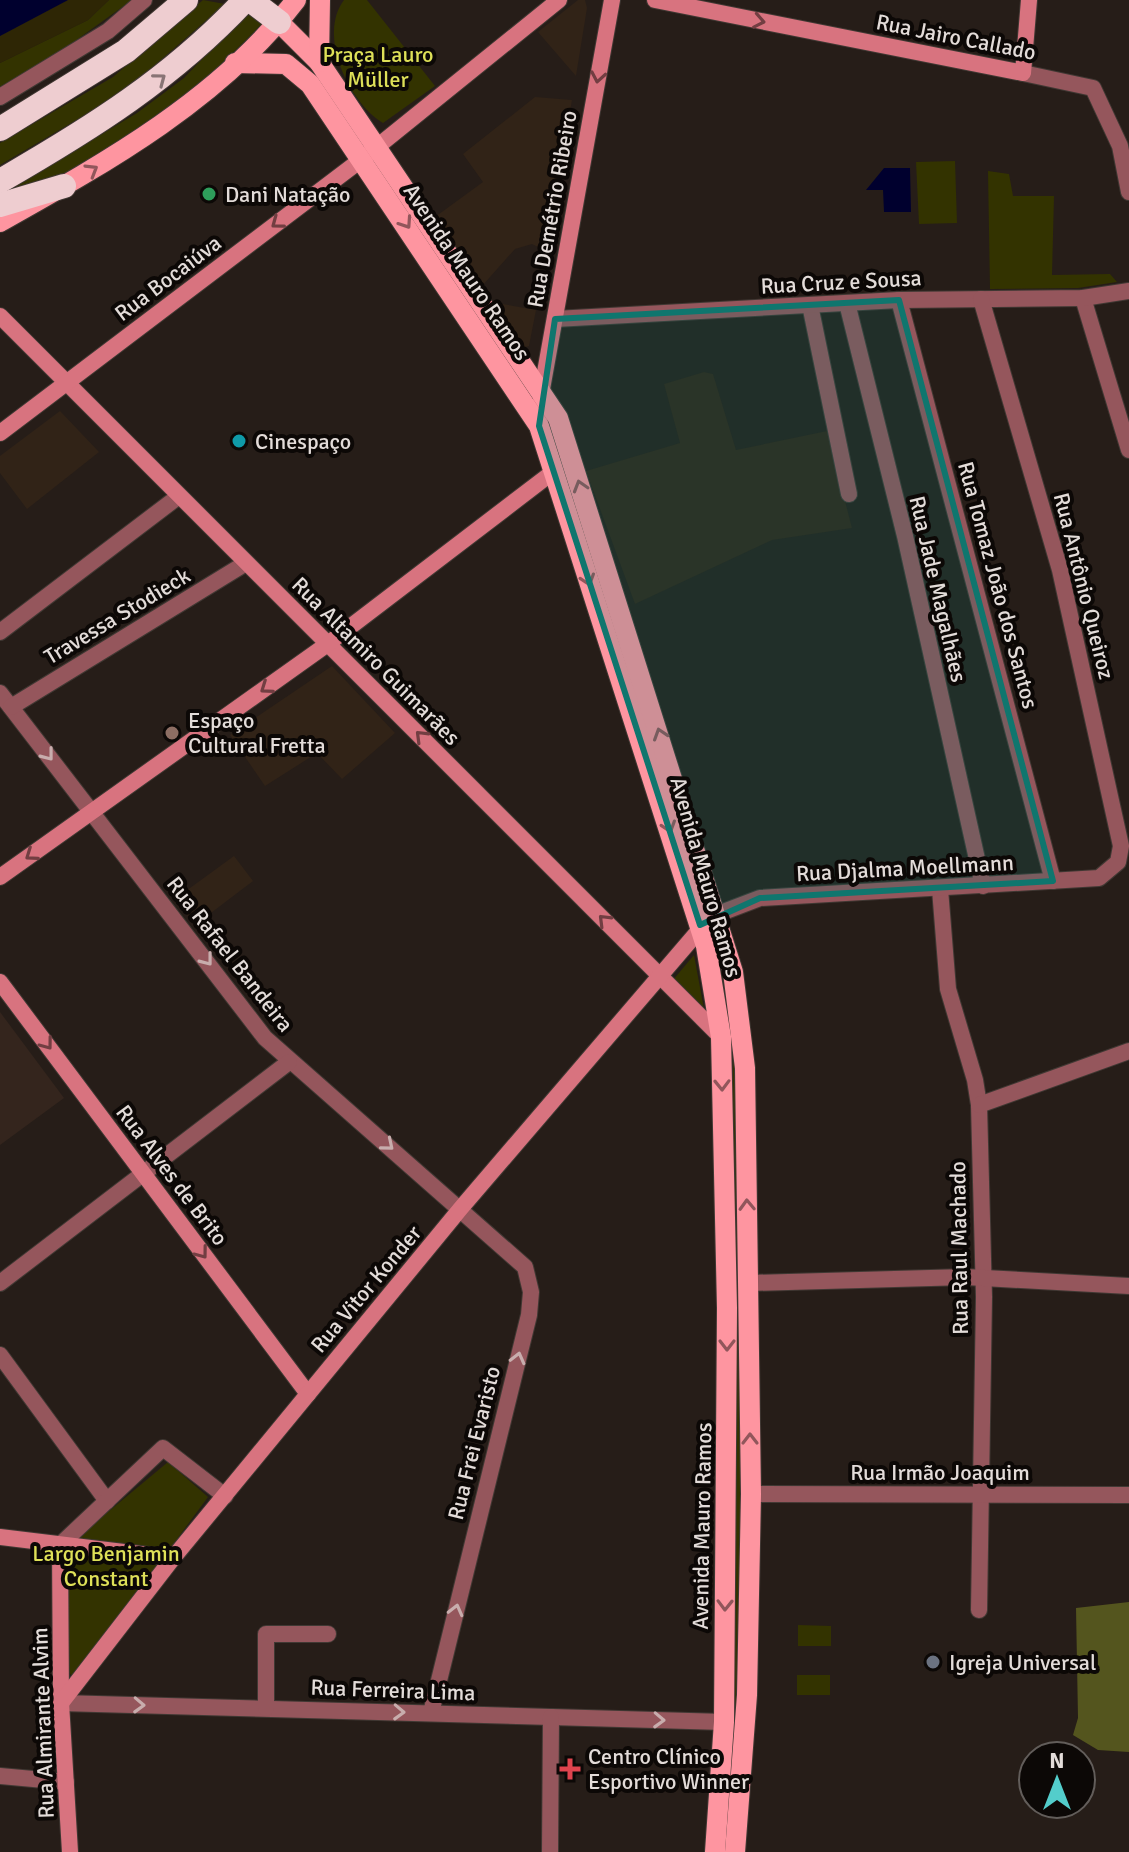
<svg xmlns="http://www.w3.org/2000/svg" width="1129" height="1852" font-family="Signika,sans-serif">
<style>
.commercial{fill:#312317}
.built{fill:#34251d}
.green{fill:#330}
.forest{fill:#54551e}
.sand{fill:#2e2605}
.water{fill:#00002e}
.lines{fill:none;stroke-linecap:round;stroke-linejoin:round}
.street-casing{stroke:#403833;stroke-width:18}
.secondary-casing{stroke:#403833;stroke-width:18}
.primary-casing{stroke:#403833;stroke-width:22}
.highway-casing{stroke:#403833;stroke-width:26}
.street{stroke:#95565c;stroke-width:16}
.secondary{stroke:#d8737f;stroke-width:16}
.primary{stroke:#fe95a0;stroke-width:20}
.highway{stroke:#eecdd0;stroke-width:24}
.oneway{stroke:#723e42}
.oneway2{stroke:#887475}
.oneway3{stroke:#91565b}
.oneway4{stroke:#c8adad}
.marked{fill:#0f766e;fill-opacity:0.2;stroke:#0f766e;stroke-width:6;stroke-linejoin:round}
.leisure-dot{fill:#2e9e5b;stroke:#0c0806;stroke-width:3}
.culture-dot{fill:#0f9aa8;stroke:#0c0806;stroke-width:3}
.education-dot{fill:#8d6e63;stroke:#0c0806;stroke-width:3}
.worship-dot{fill:#6b7280;stroke:#0c0806;stroke-width:3}
.health-dot{fill:#e0444e;stroke:#0c0806;stroke-width:3}
.labels{text-anchor:middle;dominant-baseline:central;stroke-width:8;stroke-linejoin:round;paint-order:stroke}
.street-label{font-size:22px;fill:#e3dcd9;stroke:#0c0806}
.park-label{font-size:22px;fill:#dee058;stroke:#0c0806}
.poi-label{font-size:22px;fill:#e3dcd9;stroke:#0c0806;text-anchor:start}
</style>
<rect width="100%" height="100%" fill="#261d18"/>
<g class="commercial">
<path d="M578,0H585L587,8L576,76L538,32Z"/>
<path d="M535,97L572,100L546,251L532,244L515,249L482,286L435,217L483,182L463,154Z"/>
<path d="M492,302L536,310L529,346L522,348Z"/>
<path d="M704,372L713,374L736,450L827,431L852,528L772,540L635,604L586,471L680,443L664,384Z"/>
<path d="M60,411L99,452L27,509L0,473V456Z"/>
<path d="M332,666L395,733L342,779L317,753L265,786L230,735Z"/>
<path d="M234,856L253,881L195,925L175,899Z"/>
</g>
<path class="built" d="M0,1012L64,1098L0,1145Z"/>
<g class="green">
<path d="M109,0H132L32,72L0,89V63L88,20Z"/>
<path d="M203,0L225,4L124,92L0,165V143L113,77Z"/>
<path d="M344,0H367L435,86L383,123C349,103 317,35 344,0Z"/>
<path d="M247,12L263,23L205,80L118,144L32,193L0,195L137,113L184,78Z"/>
<path d="M955,161L957,223L919,224L916,162Z"/>
<path d="M988,171L1009,174L1013,196H1054L1052,275L1110,274L1117,282L1078,288L990,289Z"/>
<path d="M711,932L735,1011L743,1493L738,1711H733V1069L731,1011Z"/>
<path d="M694,955L704,1009L673,980Z"/>
<path d="M168,1462L208,1497L78,1673L71,1675L67,1669L66,1547Z"/>
<path d="M798,1625L831,1626V1646H798Z"/>
<rect x="797" y="1675" width="33" height="20"/>
</g>
<path class="forest" d="M1129,1602V1752L1098,1750L1073,1735L1078,1718L1076,1608Z"/>
<path class="sand" d="M68,0H109L88,20L0,63V36Z"/>
<g class="water">
<path d="M0,0H68L0,36Z"/>
<path d="M884,168H910L911,212H884L883,190H866Z"/>
</g>
<g class="lines">
<g class="street-casing">
<g id="street">
<path d="M1023,73L1093,88L1120,146L1129,192"/>
<path d="M0,97L108,31L144,0"/>
<path d="M1083,298L1129,450"/>
<path d="M899,300L1053,881"/>
<path d="M847,303L905,536L983,886"/>
<path d="M810,305L849,494"/>
<path d="M555,319L899,300L1083,298L1129,291"/>
<path d="M0,632L179,496"/>
<path d="M0,693L265,1038L525,1267L531,1292L529,1315L431,1713"/>
<path d="M11,707L246,563"/>
<path d="M940,889L948,989L975,1080L979,1105L984,1297L979,1610"/>
<path d="M718,914L760,898L1099,878L1118,862L1121,846L1060,570L981,299"/>
<path d="M979,1105L1129,1051"/>
<path d="M0,1283L289,1062"/>
<path d="M750,1283L966,1277L1129,1286"/>
<path d="M0,1355L107,1501"/>
<path d="M751,1494L1129,1495"/>
<path d="M60,1545L163,1448L225,1496"/>
<path d="M61,1703L724,1722"/>
<path d="M266,1708V1634H328"/>
<path d="M0,1776L66,1782"/>
<path d="M550,1852L551,1717"/>
</g>
</g>
<g class="secondary-casing">
<g id="secondary">
<path d="M655,0L1023,73L1029,0"/>
<path d="M0,316L721,1037"/>
<path d="M539,426L542,389L612,0"/>
<path d="M0,433L362,159L559,0"/>
<path d="M0,877L329,643L553,472"/>
<path d="M0,982L308,1394"/>
<path d="M0,1537L173,1558"/>
<path d="M60,1545L61,1703L70,1852"/>
<path d="M61,1703L173,1558L461,1208L707,921"/>
</g>
</g>
<g class="primary-casing">
<g id="primary">
<path d="M279,22L319,62L558,418L733,972L745,1068L751,1494L747,1695L735,1852"/>
<path d="M319,62L320,0"/>
<path d="M235,63L286,64L310,84L539,426L706,946L721,1037L727,1308L724,1722L715,1852"/>
<path d="M0,222C107,162 220,99 296,0"/>
</g>
</g>
<g class="highway-casing">
<g id="highway">
<path d="M250,0L279,22"/>
<path d="M0,129L126,51L186,0"/>
<path d="M0,181C92,128 172,78 245,0"/>
<path d="M0,205L64,186"/>
</g>
</g>
<use href="#street" class="street"/>
<use href="#secondary" class="secondary"/>
<use href="#primary" class="primary"/>
<use href="#highway" class="highway"/>
</g>
<defs><path id="oneway-chevron" d="M-2-3.5L2.5 0L-2 3.5" fill="none" stroke-width="1.6" stroke-linecap="round" stroke-linejoin="round" transform="scale(2)"/></defs>
<g class="oneway">
<use href="#oneway-chevron" transform="translate(759 21) rotate(11)"/>
<use href="#oneway-chevron" transform="translate(598 77) rotate(100)"/>
<use href="#oneway-chevron" transform="translate(277 223) rotate(143)"/>
<use href="#oneway-chevron" transform="translate(266 688) rotate(145)"/>
<use href="#oneway-chevron" transform="translate(421 736) rotate(-135)"/>
<use href="#oneway-chevron" transform="translate(31 855) rotate(145)"/>
<use href="#oneway-chevron" transform="translate(604 920) rotate(-135)"/>
<use href="#oneway-chevron" transform="translate(47 1044) rotate(53)"/>
<use href="#oneway-chevron" transform="translate(202 1253) rotate(53)"/>
</g>
<use class="oneway2" href="#oneway-chevron" transform="translate(160 79) rotate(-37)"/>
<g class="oneway3">
<use href="#oneway-chevron" transform="translate(92 170) rotate(-31)"/>
<use href="#oneway-chevron" transform="translate(406 223) rotate(56)"/>
<use href="#oneway-chevron" transform="translate(580 486) rotate(-107)"/>
<use href="#oneway-chevron" transform="translate(588 580) rotate(72)"/>
<use href="#oneway-chevron" transform="translate(660 734) rotate(-108)"/>
<use href="#oneway-chevron" transform="translate(669 827) rotate(72)"/>
<use href="#oneway-chevron" transform="translate(722 1085) rotate(89)"/>
<use href="#oneway-chevron" transform="translate(747 1205) rotate(-92)"/>
<use href="#oneway-chevron" transform="translate(727 1345) rotate(90)"/>
<use href="#oneway-chevron" transform="translate(750 1439) rotate(-90)"/>
<use href="#oneway-chevron" transform="translate(725 1605) rotate(91)"/>
</g>
<g class="oneway4">
<use href="#oneway-chevron" transform="translate(48 755) rotate(52)"/>
<use href="#oneway-chevron" transform="translate(207 960) rotate(52)"/>
<use href="#oneway-chevron" transform="translate(388 1145) rotate(40)"/>
<use href="#oneway-chevron" transform="translate(518 1358) rotate(-76)"/>
<use href="#oneway-chevron" transform="translate(456 1610) rotate(-76)"/>
<use href="#oneway-chevron" transform="translate(139 1705) rotate(2)"/>
<use href="#oneway-chevron" transform="translate(399 1712) rotate(2)"/>
<use href="#oneway-chevron" transform="translate(659 1720) rotate(2)"/>
</g>
<path class="marked" d="M899,300L1053,881L760,898L700,925L539,426L555,319Z"/>
<circle class="leisure-dot" cx="209" cy="194" r="8"/>
<circle class="culture-dot" cx="239" cy="441" r="8"/>
<circle class="education-dot" cx="172" cy="733" r="8"/>
<circle class="worship-dot" cx="933" cy="1662" r="8"/>
<path class="health-dot" d="M566 1757h8v8h8v8h-8v8h-8v-8h-8v-8h8z"/>
<g class="labels">
<g class="street-label">
<text transform="translate(956 37) rotate(11)">Rua Jairo Callado</text>
<text transform="translate(552 209) rotate(-80)">Rua Demétrio Ribeiro</text>
<text transform="translate(467 272) rotate(56)">Avenida Mauro Ramos</text>
<text transform="translate(168 278) rotate(-37)">Rua Bocaiúva</text>
<text transform="translate(841 282) rotate(-3)">Rua Cruz e Sousa</text>
<text transform="translate(998 585) rotate(75)">Rua Tomaz João dos Santos</text>
<text transform="translate(1084 586) rotate(76)">Rua Antônio Queiroz</text>
<text transform="translate(938 589) rotate(77)">Rua Jade Magalhães</text>
<text transform="translate(117 616) rotate(-31)">Travessa Stodieck</text>
<text transform="translate(376 661) rotate(45)">Rua Altamiro Guimarães</text>
<text transform="translate(905 868) rotate(-3)">Rua Djalma Moellmann</text>
<text transform="translate(706 877) rotate(74)">Avenida Mauro Ramos</text>
<text transform="translate(230 954) rotate(52)">Rua Rafael Bandeira</text>
<text transform="translate(172 1175) rotate(53)">Rua Alves de Brito</text>
<text transform="translate(959 1248) rotate(-91)">Rua Raul Machado</text>
<text transform="translate(366 1289) rotate(-50)">Rua Vitor Konder</text>
<text transform="translate(474 1443) rotate(-76)">Rua Frei Evaristo</text>
<text x="940" y="1472">Rua Irmão Joaquim</text>
<text transform="translate(702 1526) rotate(-89)">Avenida Mauro Ramos</text>
<text transform="translate(393 1690) rotate(2)">Rua Ferreira Lima</text>
<text transform="translate(43 1723) rotate(-92)">Rua Almirante Alvim</text>
</g>
<g class="park-label">
<text x="378" y="54">Praça Lauro<tspan x="378" dy="25">Müller</tspan></text>
<text x="106" y="1553">Largo Benjamin<tspan x="106" dy="25">Constant</tspan></text>
</g>
<g class="poi-label">
<text x="225" y="194">Dani Natação</text>
<text x="255" y="441">Cinespaço</text>
<text x="188" y="720">Espaço<tspan x="188" dy="25">Cultural Fretta</tspan></text>
<text x="949" y="1662">Igreja Universal</text>
<text x="588" y="1756">Centro Clínico<tspan x="588" dy="25">Esportivo Winner</tspan></text>
</g>
</g>
<g transform="translate(1057 1780)"><circle r="38" fill="#0c0806" stroke="#625d5a" stroke-width="2"/>
<path d="M0-6L14 30L0 20L-14 30Z" fill="#53cdcb"/>
<text y="-12" font-size="22" font-weight="bold" text-anchor="middle" fill="#e3dcd9">N</text>
</g>
</svg>
